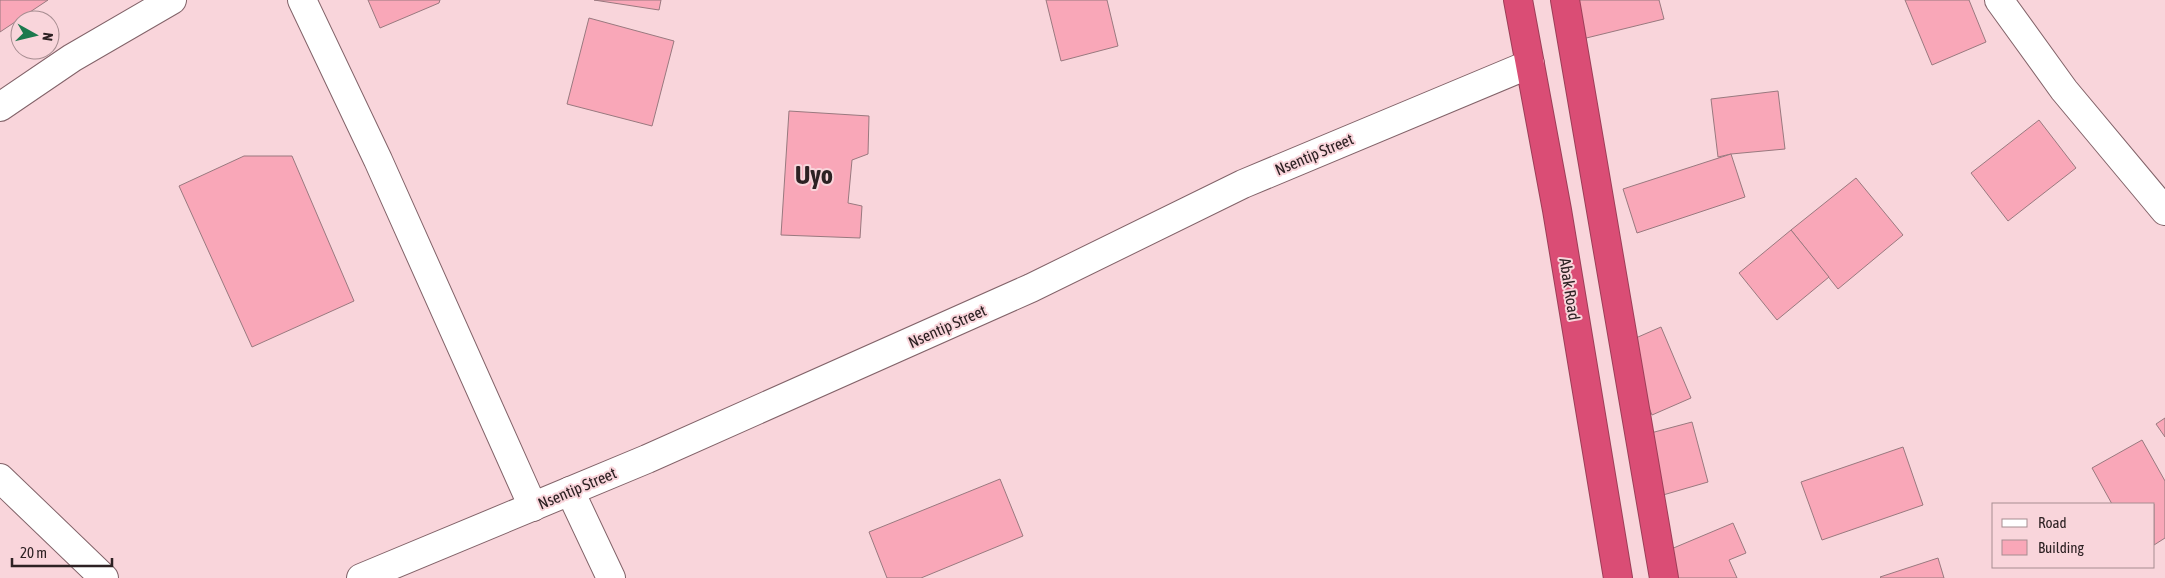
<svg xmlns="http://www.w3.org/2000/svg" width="2165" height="578" font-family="'Asap Condensed',sans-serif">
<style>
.building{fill:#f9a7b8;stroke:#99797f}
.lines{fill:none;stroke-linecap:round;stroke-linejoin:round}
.street-casing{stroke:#826369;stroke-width:30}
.highway-casing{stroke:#9d3e58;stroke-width:30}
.street{stroke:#fff;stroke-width:28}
.highway{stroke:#da4d75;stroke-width:28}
.labels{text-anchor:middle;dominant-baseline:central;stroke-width:4;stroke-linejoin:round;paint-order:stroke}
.street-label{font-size:16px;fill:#2d2123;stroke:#f9d5db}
.town-label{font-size:26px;font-weight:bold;fill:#2d2123;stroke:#f9d5db}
</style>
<rect width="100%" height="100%" fill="#f9d5db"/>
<g class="building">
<path d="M0,0H48L0,32Z"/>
<path d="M368,0H440L439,3L380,28Z"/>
<path d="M594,0H661L659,10Z"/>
<path d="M1046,0H1107L1118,46L1061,61Z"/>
<path d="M1560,0H1659L1664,19L1570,42Z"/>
<path d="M1905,0H1969L1986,42L1932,65Z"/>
<path d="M589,18L674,41L652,126L567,104Z"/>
<path d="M1778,91L1785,149L1731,154L1718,157L1711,99Z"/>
<path d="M789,111L869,116L868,154L852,160L848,203L862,206L860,238L781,235Z"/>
<path d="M2039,120L2076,168L2008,221L1971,173Z"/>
<path d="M1731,154L1745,197L1637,233L1623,189Z"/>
<path d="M244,156H292L354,301L252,347L179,186Z"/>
<path d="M1856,178L1903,235L1838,289L1791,230Z"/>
<path d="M1791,230L1829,277L1777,320L1739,273Z"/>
<path d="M1661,327L1691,398L1652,415L1622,344Z"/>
<path d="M2165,418V437L2156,424Z"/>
<path d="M1692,422L1708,482L1663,495L1647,434Z"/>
<path d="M2142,440L2165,481V538L2154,545V504H2112L2092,468Z"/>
<path d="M1903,447L1923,505L1822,540L1801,482Z"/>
<path d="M1000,479L1023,536L921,578H887L869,532Z"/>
<path d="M1733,523L1746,553L1729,560L1737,578H1675L1664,552Z"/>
<path d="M1938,558L1944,578H1881L1880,577Z"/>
</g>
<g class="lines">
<g class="street-casing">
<g id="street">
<path d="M302,0L378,160L533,507"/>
<path d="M1999,0L2064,90L2165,211"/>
<path d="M0,107L72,58L172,0"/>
<path d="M0,478L104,578"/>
<path d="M570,491L611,578"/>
<path d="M361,578L647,459L1031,288L1243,184L1530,64"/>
</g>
</g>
<g class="highway-casing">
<g id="highway">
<path d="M1518,0L1557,210L1618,578"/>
<path d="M1565,0L1664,578"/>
</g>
</g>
<use href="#street" class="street"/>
<use href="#highway" class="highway"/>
</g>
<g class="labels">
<g class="street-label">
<text transform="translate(1314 154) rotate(-23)">Nsentip Street</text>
<text transform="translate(1570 289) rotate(81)">Abak Road</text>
<text transform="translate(947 326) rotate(-24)">Nsentip Street</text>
<text transform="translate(577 488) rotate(-23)">Nsentip Street</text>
</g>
<g class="town-label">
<text x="814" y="175">Uyo</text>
</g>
</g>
<rect x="1992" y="503" width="162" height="65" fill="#f9d5db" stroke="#a78d91"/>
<rect x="2002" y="519" width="25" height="8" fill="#ffffff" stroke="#a78d91"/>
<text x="2038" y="528" font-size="15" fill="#2d2123">Road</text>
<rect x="2002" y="540" width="25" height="15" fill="#f9a7b8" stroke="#a78d91"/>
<text x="2038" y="553" font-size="15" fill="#2d2123">Building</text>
<g transform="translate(35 35) rotate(98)"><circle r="24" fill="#f9d5db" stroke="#a78d91"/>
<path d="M0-4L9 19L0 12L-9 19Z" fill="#1c794e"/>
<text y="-8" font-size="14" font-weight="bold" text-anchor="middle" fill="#2d2123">N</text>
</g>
<path d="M12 558v8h100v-8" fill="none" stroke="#2d2123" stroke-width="2.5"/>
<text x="20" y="558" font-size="15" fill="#2d2123" stroke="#f9d5db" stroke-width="4" paint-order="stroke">20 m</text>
</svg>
